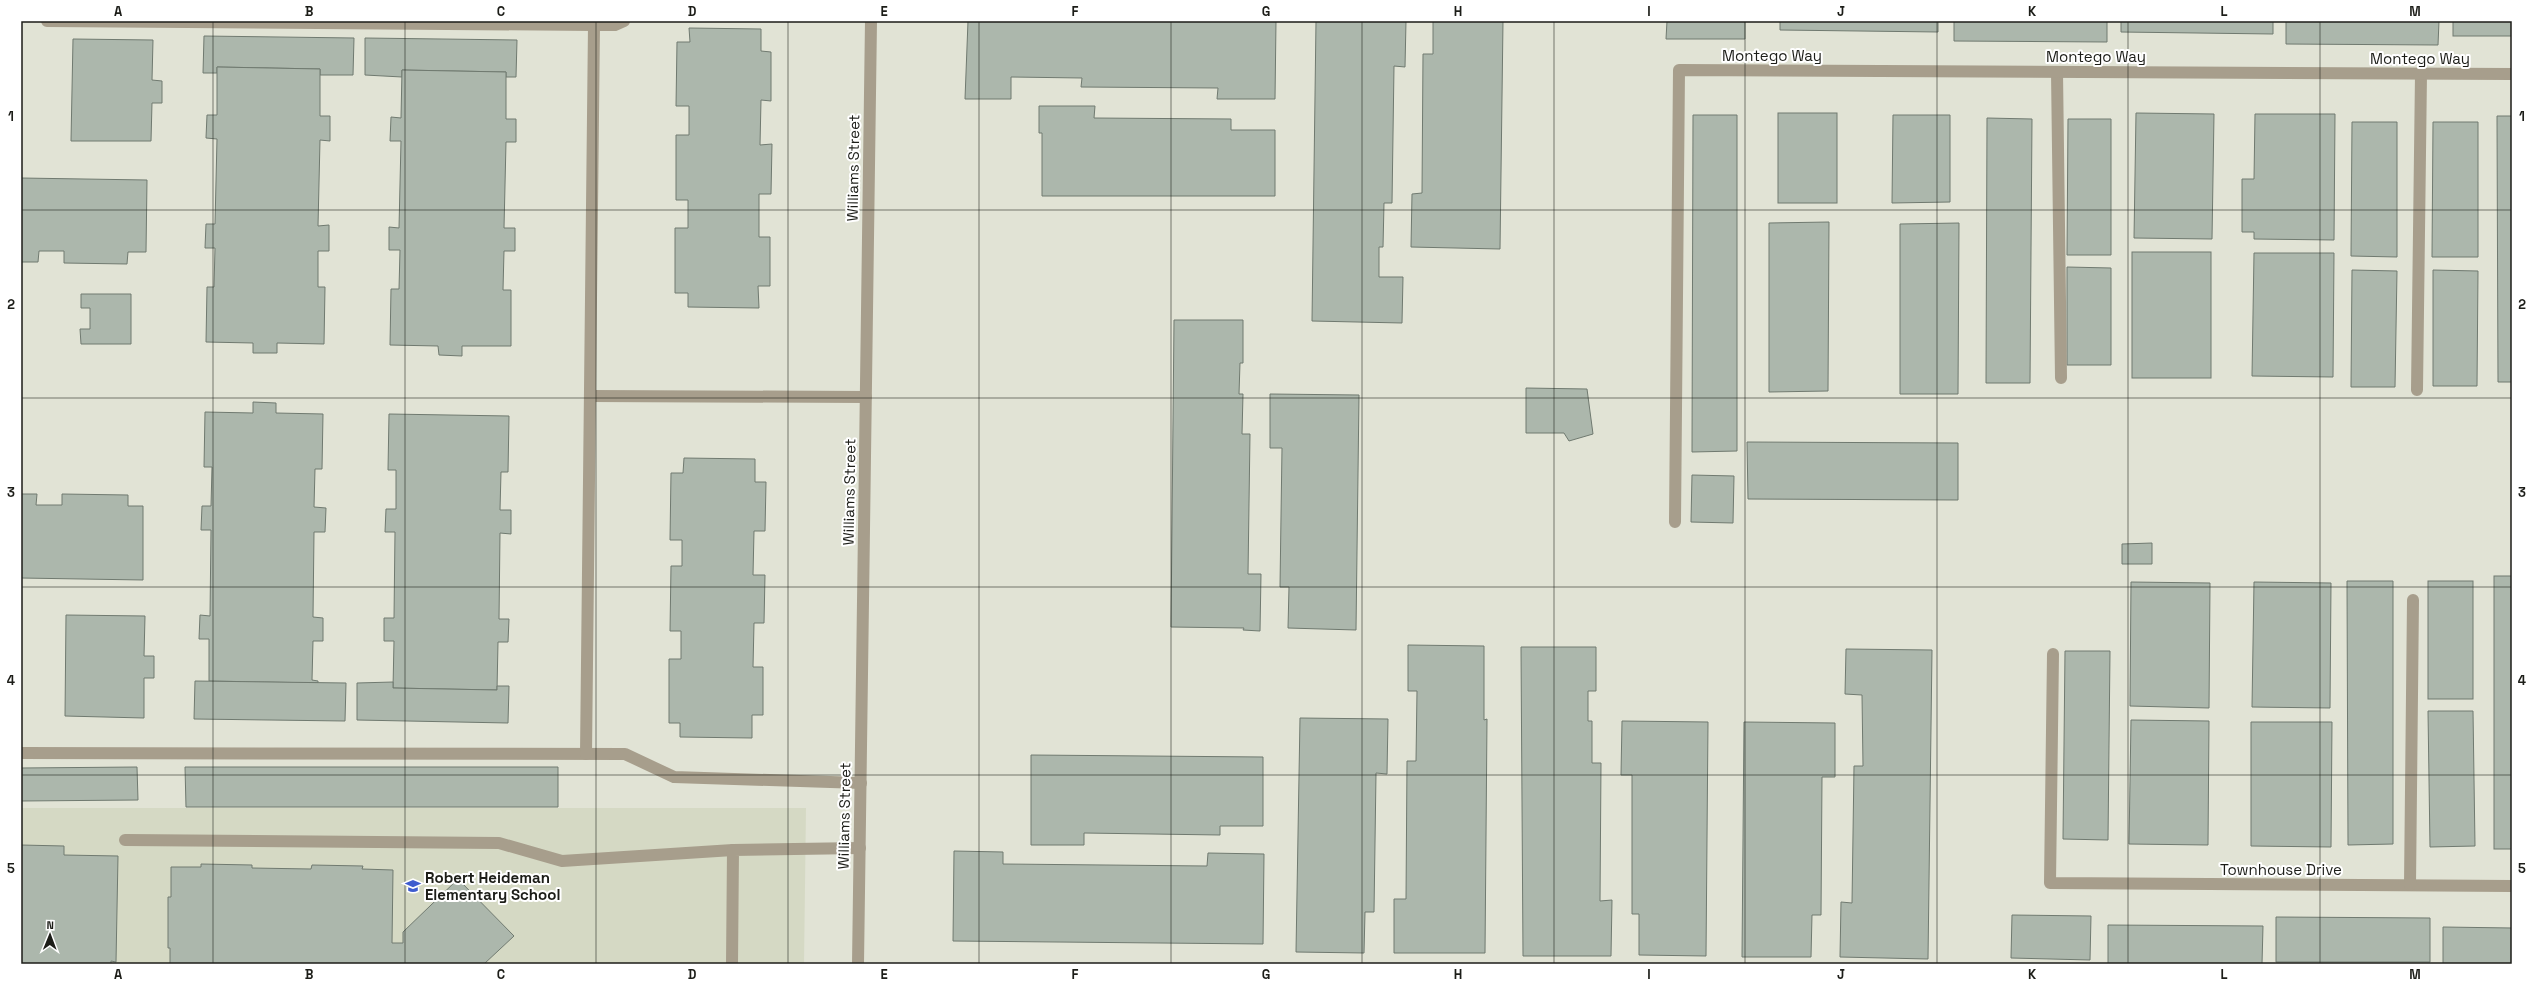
<svg xmlns="http://www.w3.org/2000/svg" width="2533" height="985" font-family="'Space Grotesk',sans-serif">
<style>
.built{fill:#d5d9c4}
.building{fill:#acb7ac;stroke:#707a70}
.lines{fill:none;stroke-linecap:round;stroke-linejoin:round}
.minor{stroke:#a79e8c;stroke-width:12}
.grid{fill:none;stroke:#1c1d18;stroke-width:1;stroke-opacity:0.55}
.labels{text-anchor:middle;dominant-baseline:central;stroke-width:4;stroke-linejoin:round;paint-order:stroke}
.street-label{font-size:15px;fill:#1c1d18;stroke:#fff}
.poi-label{font-size:15px;font-weight:bold;fill:#1c1d18;stroke:#fff;text-anchor:start}
.neatline{fill:none;stroke:#1c1d18;stroke-width:1.5}
.grid-label{font-size:13px;text-anchor:middle;font-weight:bold;fill:#1c1d18}
</style>
<rect width="100%" height="100%" fill="#e1e3d5"/>
<path class="built" d="M21,808H806L804,964H21Z"/>
<g class="building">
<path d="M968,21H1276L1275,99H1217L1218,88L1081,87L1082,78L1011,77V99H965Z"/>
<path d="M1316,21H1406L1405,67L1394,66L1392,203H1384L1383,247H1379V277H1403L1402,323L1312,321Z"/>
<path d="M1433,21H1503L1500,249L1411,247L1412,194L1422,193L1423,54H1433Z"/>
<path d="M1667,21H1745V39H1666Z"/>
<path d="M1780,21H1938V32L1780,30Z"/>
<path d="M1954,21H2107V42L1954,41Z"/>
<path d="M2121,21H2273V34L2121,32Z"/>
<path d="M2286,21H2439L2438,45L2286,44Z"/>
<rect x="2453" y="21" width="59" height="15"/>
<path d="M689,28L761,29V51L771,52V101L761,100L760,145L772,144L771,194H759V237H770V286H758L759,308L688,307V293H675V228H688V200H676V135H689V106H676L677,42H690Z"/>
<path d="M204,36L354,38L353,75H320V69L217,67V73H203Z"/>
<path d="M365,38L517,40L516,77H506V72L402,70V77L365,75Z"/>
<path d="M73,39L153,40L152,80L162,81V103H152L151,141H71Z"/>
<path d="M217,67L320,69V116H330V141L320,140L318,226L329,225V251H318V287H325L324,344L277,343V353H253V343L206,342L207,287H214L215,248H205L206,224H215L217,139L206,138L207,115H217Z"/>
<path d="M402,70L506,72V119H516V142H506L504,228H515V251H504L503,290H511V346H462V356L439,355L438,346L390,345L391,289H399L400,250H389V227L399,228L401,141H390L391,117L401,118Z"/>
<path d="M1039,106H1095L1094,118L1231,119V130H1275V196H1042V133H1039Z"/>
<rect x="1778" y="113" width="59" height="90"/>
<path d="M2136,113L2214,114L2212,239L2134,238Z"/>
<path d="M2255,114H2335L2334,240L2254,239V232H2242V179H2254Z"/>
<path d="M1693,115H1737V451L1692,452Z"/>
<path d="M1893,115H1950V202L1892,203Z"/>
<path d="M2497,116H2512V382H2498Z"/>
<path d="M1987,118L2032,119L2030,383H1986Z"/>
<path d="M2068,119H2111V255H2067Z"/>
<path d="M2352,122H2397V257L2351,256Z"/>
<path d="M2433,122H2478V257H2432Z"/>
<path d="M21,178L147,180L146,252H128L127,264L64,263V251H39L38,262H21Z"/>
<path d="M1829,222L1828,391L1769,392V223Z"/>
<path d="M1959,223L1958,394H1900V224Z"/>
<rect x="2132" y="252" width="79" height="126"/>
<path d="M2254,253H2334L2333,377L2252,376Z"/>
<path d="M2067,267L2111,268V365H2067Z"/>
<path d="M2352,270L2397,271L2395,387H2351Z"/>
<path d="M2433,270L2478,271L2477,386H2433Z"/>
<path d="M81,294H131V344H81L80,329H90V308H81Z"/>
<path d="M1174,320H1243V363H1240L1239,394H1243L1242,434H1250L1248,574H1261L1260,631L1243,630L1244,628L1171,627Z"/>
<path d="M1526,388L1587,389L1593,434L1569,441L1564,433H1526Z"/>
<path d="M1270,394L1359,395L1356,630L1288,628L1289,587H1280L1282,448H1270Z"/>
<path d="M253,402L276,403V413L323,414L322,469H315L314,507L326,508L325,532H314L313,617L323,618V641H313L312,680L318,681V683L209,681V639H199L200,615L210,616L211,530H201L202,506H211L212,467H204L205,412L253,413Z"/>
<path d="M389,414L509,416L508,472H501L500,510H511V534L500,533L499,619H509L508,642H498L497,690L393,688L394,641H384V618H394L395,532H385L386,509H396V470H388Z"/>
<path d="M1747,442L1958,443V500L1748,499Z"/>
<path d="M684,458L755,459V482H766L765,531H754L753,575H765L764,623H754L753,667H763V715H752V738L680,737V723H669V659H681V631H670L671,566H682V540H670L671,473H683Z"/>
<path d="M1692,475L1734,476L1733,523L1691,522Z"/>
<path d="M21,494H37L36,505H62V494L128,495V506H143V580L21,578Z"/>
<path d="M2152,543V564H2122V544Z"/>
<rect x="2494" y="576" width="18" height="273"/>
<path d="M2347,581H2393V844L2348,845Z"/>
<rect x="2428" y="581" width="45" height="118"/>
<path d="M2131,582L2210,583L2209,708L2130,706Z"/>
<path d="M2254,582L2331,583L2330,708L2252,707Z"/>
<path d="M66,615L145,616L144,656H154V678H144V718L65,716Z"/>
<path d="M1408,645L1484,646V720L1487,719L1485,953H1394V899H1406L1407,761H1416L1417,691H1408Z"/>
<path d="M1521,647H1596V691H1588V721H1592V763H1601L1600,901L1612,900L1611,956H1523Z"/>
<path d="M1846,649L1932,650L1928,959L1840,957L1841,902L1852,903L1854,766H1863L1862,695L1845,694Z"/>
<path d="M2065,651H2110L2108,840L2063,839Z"/>
<path d="M195,681L346,683L345,721L194,719Z"/>
<path d="M393,682V688L497,690V686H509L508,723L357,720V683Z"/>
<path d="M2428,711H2473L2475,846L2430,847Z"/>
<path d="M1300,718L1388,719L1387,774L1376,773L1374,912H1365L1364,953L1296,952Z"/>
<path d="M2131,720L2209,721L2208,845L2129,844Z"/>
<path d="M1622,721L1708,722L1706,956L1639,955V914H1632V775H1621Z"/>
<path d="M1744,722L1835,723V777H1822L1821,915H1812L1811,957H1742Z"/>
<path d="M2251,722H2332L2331,847L2251,846Z"/>
<path d="M1031,755L1263,757V826H1220V835L1084,833V845H1031Z"/>
<path d="M137,767L138,800L21,801V768Z"/>
<path d="M185,767H558V807H186Z"/>
<path d="M21,845L64,846V855L118,856L116,962L111,961V964H21Z"/>
<path d="M954,851L1003,852V864L1207,866L1208,853L1264,854L1263,944L953,941Z"/>
<path d="M201,864L252,865V868L311,869L312,865L363,866L362,869L393,870L392,943H403V932L458,879L514,936L484,964H170V948H168V897H171V867H201Z"/>
<path d="M2012,915L2091,916L2090,960L2011,958Z"/>
<path d="M2276,917L2430,918V962H2276Z"/>
<path d="M2108,925L2263,926L2262,964H2108Z"/>
<path d="M2443,927L2512,928V964H2443Z"/>
</g>
<g class="lines">
<g class="minor">
<path d="M47,21L594,25H615L624,21"/>
<path d="M2057,72L2061,378"/>
<path d="M2417,390L2421,74"/>
<path d="M590,396L866,397"/>
<path d="M1675,522L1679,70L2512,74"/>
<path d="M2053,654L2050,883L2512,886"/>
<path d="M21,753L625,754L674,777L861,783"/>
<path d="M586,754L594,25"/>
<path d="M125,840L499,843L562,861L733,850"/>
<path d="M2410,885L2413,600"/>
<path d="M732,964L733,850L860,848"/>
<path d="M858,964L871,21"/>
</g>
</g>
<path class="grid" d="M213,21V964M405,21V964M596,21V964M788,21V964M979,21V964M1171,21V964M1362,21V964M1554,21V964M1745,21V964M1937,21V964M2128,21V964M2320,21V964M21,210H2512M21,398H2512M21,587H2512M21,775H2512"/>
<defs>
<g id="school-bare" transform="scale(1.2)"><path d="M0-5L7-2L0 1L-7-2ZM-4 1L0 2.5L4 1V4Q0 6-4 4Z" fill="#3e5cce" stroke="#fff" stroke-width="2.5" paint-order="stroke"/></g>
</defs>
<g fill-rule="evenodd">
<use href="#school-bare" x="413" y="886"/>
</g>
<g class="labels">
<g class="street-label">
<text x="1772" y="55">Montego Way</text>
<text x="2096" y="56">Montego Way</text>
<text x="2420" y="58">Montego Way</text>
<text transform="translate(853 168) rotate(-89)">Williams Street</text>
<text transform="translate(849 492) rotate(-89)">Williams Street</text>
<text transform="translate(844 816) rotate(-89)">Williams Street</text>
<text x="2281" y="869">Townhouse Drive</text>
</g>
<g class="poi-label">
<text x="425" y="877">Robert Heideman<tspan x="425" dy="17">Elementary School</tspan></text>
</g>
</g>
<rect width="2533" height="985" fill="none" stroke="#ffffff" stroke-width="44"/>
<g transform="translate(50 935) rotate(1)" stroke="#ffffff" stroke-width="3" paint-order="stroke">
<path d="M0-3L7 15L0 10L-7 15Z" fill="#1c1d18"/>
<text y="-6" font-size="11" font-weight="bold" text-anchor="middle" fill="#1c1d18">N</text>
</g>
<rect x="22" y="22" width="2489" height="941" class="neatline"/>
<g class="grid-label">
<text x="118" y="16">A</text>
<text x="309" y="16">B</text>
<text x="501" y="16">C</text>
<text x="692" y="16">D</text>
<text x="884" y="16">E</text>
<text x="1075" y="16">F</text>
<text x="1266" y="16">G</text>
<text x="1458" y="16">H</text>
<text x="1649" y="16">I</text>
<text x="1841" y="16">J</text>
<text x="2032" y="16">K</text>
<text x="2224" y="16">L</text>
<text x="2415" y="16">M</text>
<text x="11" y="121">1</text>
<text x="2522" y="121">1</text>
<text x="11" y="309">2</text>
<text x="2522" y="309">2</text>
<text x="11" y="497">3</text>
<text x="2522" y="497">3</text>
<text x="11" y="685">4</text>
<text x="2522" y="685">4</text>
<text x="11" y="873">5</text>
<text x="2522" y="873">5</text>
<text x="118" y="979">A</text>
<text x="309" y="979">B</text>
<text x="501" y="979">C</text>
<text x="692" y="979">D</text>
<text x="884" y="979">E</text>
<text x="1075" y="979">F</text>
<text x="1266" y="979">G</text>
<text x="1458" y="979">H</text>
<text x="1649" y="979">I</text>
<text x="1841" y="979">J</text>
<text x="2032" y="979">K</text>
<text x="2224" y="979">L</text>
<text x="2415" y="979">M</text>
</g>
</svg>
